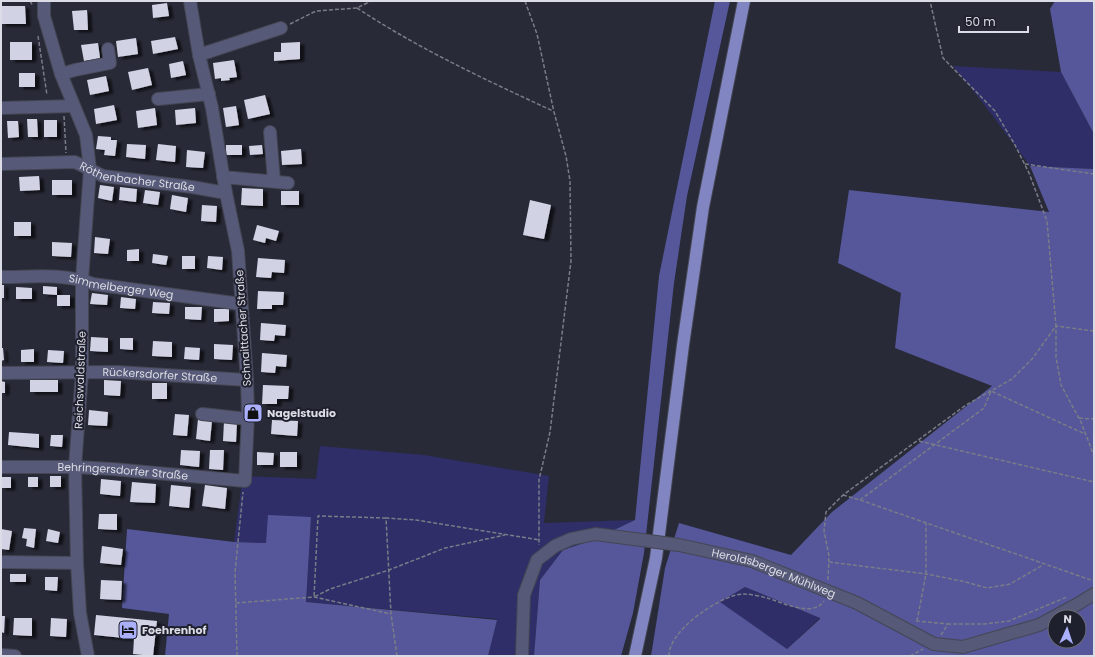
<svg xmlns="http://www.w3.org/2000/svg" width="1095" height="657" font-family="Poppins,sans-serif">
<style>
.green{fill:#2f2e69}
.forest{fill:#55579a;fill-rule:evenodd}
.building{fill:#d1d3e5;filter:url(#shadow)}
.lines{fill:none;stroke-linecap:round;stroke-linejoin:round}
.minor-casing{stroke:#454653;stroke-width:14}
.major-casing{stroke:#454653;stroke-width:14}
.path{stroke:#7a7c87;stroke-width:1.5;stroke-dasharray:4 2;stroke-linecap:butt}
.minor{stroke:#565977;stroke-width:12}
.major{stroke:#8186c2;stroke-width:12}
.minor-bridge-casing{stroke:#454653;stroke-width:14;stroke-linecap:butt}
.minor-bridge{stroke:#565977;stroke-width:12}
.labels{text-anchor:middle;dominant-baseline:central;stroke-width:4;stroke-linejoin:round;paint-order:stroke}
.street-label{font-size:11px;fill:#dbdce5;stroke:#1f202d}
.poi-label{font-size:11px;font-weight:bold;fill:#dbdce5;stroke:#1f202d;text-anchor:start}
</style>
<defs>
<filter id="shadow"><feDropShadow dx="4.5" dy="2.5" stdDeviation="1" flood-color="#0009"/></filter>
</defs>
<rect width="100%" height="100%" fill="#282a37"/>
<g class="green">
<path d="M953,66L1061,72L1094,134V169L1030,166L980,99Z"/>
<path d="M320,446L424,455L549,476L544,523L635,520L593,540L563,550L540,580L534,656H488L497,619L306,602L311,517L266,543L234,542L243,476L316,479Z"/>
<path d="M745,587L820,618L787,649L719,602Z"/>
</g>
<g class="forest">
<path d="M715,1H730L687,196L674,283L644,553L633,613L621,656H534L540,580L563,550L593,540L635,520L659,276Z"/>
<path d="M1055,1H1094V134L1061,72L1050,9Z"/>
<path d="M1030,166L1094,169V656H651L665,568L679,523L791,555L832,512L992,386L895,348L901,293L838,263L849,190L1049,212ZM745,587L820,618V619L787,649L720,602ZM1055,617H1079V641H1055Z"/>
<path d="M268,515L311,517L306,602L497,620L488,656H165L169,614L122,608L127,529L234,542L266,543Z"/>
</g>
<g class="building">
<path d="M167,3L169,16L153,18L152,5Z"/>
<path d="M1,6H25L26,24H1Z"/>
<path d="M87,10L88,30H74L72,11Z"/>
<path d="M175,37L178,49L153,54L151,41Z"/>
<path d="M136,38L138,54L118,57L116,41Z"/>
<rect x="10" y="42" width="22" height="18"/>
<path d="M300,42V59L274,61V52H281V43Z"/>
<path d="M98,43L100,58L84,61L81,45Z"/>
<path d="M234,60L237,77L229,78L230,80L221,81V78L215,79L213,63Z"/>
<path d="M183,61L186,75L171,78L169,64Z"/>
<path d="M148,68L152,85L132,90L128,72Z"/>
<rect x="19" y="73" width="16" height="14"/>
<path d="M106,76L109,91L90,95L87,80Z"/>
<path d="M265,95L270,114L248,119L244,100Z"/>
<path d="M114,105L117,120L96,124L94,109Z"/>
<path d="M236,106L239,125L226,127L223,108Z"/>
<path d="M155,108L157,125L138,128L136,111Z"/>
<path d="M195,108L196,123L176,125L175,110Z"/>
<path d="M27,119H37L38,137H28Z"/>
<rect x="44" y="120" width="13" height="17"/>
<path d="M7,121H18L19,137L8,138Z"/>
<path d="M98,136L111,137V140H117L115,156L104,155L105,150L96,149Z"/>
<path d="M127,144L146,145L145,159L126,157Z"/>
<path d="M158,144L176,146L175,162L156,160Z"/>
<rect x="226" y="145" width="16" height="10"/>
<path d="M262,145L263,154L250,155L249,146Z"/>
<path d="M301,149L302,164L282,165L281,151Z"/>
<path d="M187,150L205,152L203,168L186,167Z"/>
<path d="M39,176L40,190L20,191L19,177Z"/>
<rect x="52" y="180" width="20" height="15"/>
<path d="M100,185L114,187L112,201L98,198Z"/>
<path d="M120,187L137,189L136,202L119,200Z"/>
<path d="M242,188L263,189V206L241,205Z"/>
<path d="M145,190L160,192L158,205L143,203Z"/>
<rect x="281" y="191" width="18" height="14"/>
<path d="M172,195L188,198L186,212L170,209Z"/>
<path d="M530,200L551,205L544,239L523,235Z"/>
<path d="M202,205L217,206L216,222L201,221Z"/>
<rect x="14" y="222" width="17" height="14"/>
<path d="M257,225L279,231L276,241L266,238L265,243L253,240Z"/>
<path d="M95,237L110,239L108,254L94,253Z"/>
<path d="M52,242L72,243L71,257L52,256Z"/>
<path d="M139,249V261H127V250Z"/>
<path d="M153,254L168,256L166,265L152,263Z"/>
<rect x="182" y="256" width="13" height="13"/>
<path d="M208,256L223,257L222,270L207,268Z"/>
<path d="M258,258L285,260L284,273L272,272L271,278L256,277Z"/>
<rect x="1" y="285" width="3" height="13"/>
<path d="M43,286L57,287V295L43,294Z"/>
<path d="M16,287L32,288V299H16Z"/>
<path d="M258,291L284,292L283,305H272V309H257Z"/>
<path d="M92,293L108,295L107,305L90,304Z"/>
<rect x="57" y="295" width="13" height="11"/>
<path d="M121,297L136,299L135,309L120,308Z"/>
<path d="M153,302L170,303L169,314L152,313Z"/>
<path d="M185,307H202L201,320L185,319Z"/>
<path d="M214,309H229V321L214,322Z"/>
<path d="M261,323L286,325L285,336L275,335L274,341L260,340Z"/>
<path d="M91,337L108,338V352L90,351Z"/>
<path d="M120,338H133V350L120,349Z"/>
<path d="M153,341L172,342V357L152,356Z"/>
<path d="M214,344L233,345L232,360L214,359Z"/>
<path d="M185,347L200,348L199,360L184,359Z"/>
<path d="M1,348H3L4,360L1,361Z"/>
<path d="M34,349V362H21V350Z"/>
<path d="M48,350L64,351L63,363L47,362Z"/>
<path d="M262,353L287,355L286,367L276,366L275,373L261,372Z"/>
<rect x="30" y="380" width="28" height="12"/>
<path d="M104,380L121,381L120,396L104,395Z"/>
<path d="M1,381L5,382V393H1Z"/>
<rect x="152" y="383" width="15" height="16"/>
<path d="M263,385L289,386L288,399H277V404H262Z"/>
<path d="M89,410L108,412L107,426L88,425Z"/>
<path d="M175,414L189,415L187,436L173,435Z"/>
<path d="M198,419L212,421L210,441L196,439Z"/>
<path d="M272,420L298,421L297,436L271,434Z"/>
<path d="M224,421L237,422L236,442L223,441Z"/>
<path d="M9,432L39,434V448L8,445Z"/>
<path d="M51,435H63L62,447L50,446Z"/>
<path d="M181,450L200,451L199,467L180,465Z"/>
<path d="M210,450H224L223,470L209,469Z"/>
<path d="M257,452L274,453L273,465H257Z"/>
<rect x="280" y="452" width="17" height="15"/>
<rect x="50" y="476" width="11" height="11"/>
<rect x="1" y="477" width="10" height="11"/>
<rect x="28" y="477" width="10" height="10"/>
<path d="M101,479L121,481L120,496L100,494Z"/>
<path d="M132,482L156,484L155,503L130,502Z"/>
<path d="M171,485L191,487L189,508L169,506Z"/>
<path d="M205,485L227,488L225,509L202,506Z"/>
<path d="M99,514H117V530L98,529Z"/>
<path d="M24,528L36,529L34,548L26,546L27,539L22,538Z"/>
<path d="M1,529L12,531L9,550L1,549Z"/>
<path d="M48,529L60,532L58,543L46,541Z"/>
<path d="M102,546L123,549L121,565L100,563Z"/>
<rect x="10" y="574" width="16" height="8"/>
<path d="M45,577H58L57,591L45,590Z"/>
<path d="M101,580L122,581L121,600L100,599Z"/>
<path d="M96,615L157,621L153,656L133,654L134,639L94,635Z"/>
<path d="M1,616H5L4,633L1,632Z"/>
<path d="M14,618H32V636L13,635Z"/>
<path d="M51,618L67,619L66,637L50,636Z"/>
</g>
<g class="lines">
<g class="minor-casing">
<g id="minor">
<path d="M44,1V16L61,74L86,135L90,169L82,280V372L75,467L77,563L80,613L88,656"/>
<path d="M199,55L281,28"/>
<path d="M61,74L75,70L110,63L108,49"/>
<path d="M158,99L209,94"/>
<path d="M1,108L74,106"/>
<path d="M270,132L274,181"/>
<path id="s1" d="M1,164L75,162L103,176L192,187L226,193"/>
<path d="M223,177L288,183"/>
<path id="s2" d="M1,277C31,277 65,273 93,284L241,304"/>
<path id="s3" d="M1,373L117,372L247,380"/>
<path d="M202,414L248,419"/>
<path id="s4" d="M1,467H75L112,469L245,481L248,414L247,380L238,251L226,193L212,108L199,55L190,1"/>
<path id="s5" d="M679,545L752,561L857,603L934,644L963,647L1039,625L1076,605L1094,594"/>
<path d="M1,562L77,563"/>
<path d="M1,655L15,656"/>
<path d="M522,656L524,595L537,560L555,546L571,539L595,534L634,539"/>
</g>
</g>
<g class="major-casing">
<path id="major" d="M635,656L656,558L683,345L703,207L744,1"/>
</g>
<g class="path">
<path d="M30,1L33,6"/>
<path d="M525,1L537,34L554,112L566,156L570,181L571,261L550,432L539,480V545"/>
<path d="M357,8C419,49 486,80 553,111"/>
<path d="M290,24L316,11L357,8L371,1"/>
<path d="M38,36L47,95"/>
<path d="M64,116L66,153"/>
<path d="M1025,164L1094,174"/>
<path d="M1094,331L1056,326V357L1061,385L1081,422L1094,456"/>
<path d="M1079,418L1094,419"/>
<path d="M919,441L1094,482"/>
<path d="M843,495L860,500L1094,581"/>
<path d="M860,500L984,408L991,391L1085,434"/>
<path d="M386,518L318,516L314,597L330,589L389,570L445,548L505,535"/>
<path d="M829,562L926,574L962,581L987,588L1010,584L1043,565"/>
<path d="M828,580L829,556L824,531L826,512L843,495L966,405L1012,379L1032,359L1056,326L1047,221L1029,173L1015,145L995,111L943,58L930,1"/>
<path d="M236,603L314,597L391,614"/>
<path d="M916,621L948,624"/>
<path d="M917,621L926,574V523"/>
<path d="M941,635L948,624H984L1009,621L1067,597"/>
<path d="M237,656L235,572L243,492"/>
<path d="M397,656L391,614L386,518L416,520L540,540"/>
<path d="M669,656C668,631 720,595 743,594C750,594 760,596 767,598C781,602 813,618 824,601"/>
<path d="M910,656L923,649"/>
</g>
<use href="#minor" class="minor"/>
<use href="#major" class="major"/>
<g class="minor-bridge-casing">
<path id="minor-bridge" d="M634,539L679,545"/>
</g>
<use href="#minor-bridge" class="minor-bridge"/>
</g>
<defs>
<g id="shop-square" transform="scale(1)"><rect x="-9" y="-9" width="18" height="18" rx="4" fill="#aab0fb" stroke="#1f202d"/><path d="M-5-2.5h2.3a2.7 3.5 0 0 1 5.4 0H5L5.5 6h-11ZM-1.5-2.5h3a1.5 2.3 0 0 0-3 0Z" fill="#111"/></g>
<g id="hotel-square" transform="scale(1)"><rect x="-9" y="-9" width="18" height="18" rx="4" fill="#aab0fb" stroke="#1f202d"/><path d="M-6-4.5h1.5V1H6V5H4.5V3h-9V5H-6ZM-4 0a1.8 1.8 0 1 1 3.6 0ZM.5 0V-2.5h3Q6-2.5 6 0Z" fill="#111"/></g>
</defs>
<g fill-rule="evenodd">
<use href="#shop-square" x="253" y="413"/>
<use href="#hotel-square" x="128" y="630"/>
</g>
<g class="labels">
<g class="street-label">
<text stroke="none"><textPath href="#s1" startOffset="139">Röthenbacher Straße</textPath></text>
<text stroke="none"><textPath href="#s2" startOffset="121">Simmelberger Weg</textPath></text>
<text transform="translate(243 328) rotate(-94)">Schnaittacher Straße</text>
<text stroke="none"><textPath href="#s3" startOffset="159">Rückersdorfer Straße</textPath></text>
<text transform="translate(80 380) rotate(-88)">Reichswaldstraße</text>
<text stroke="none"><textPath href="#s4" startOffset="122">Behringersdorfer Straße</textPath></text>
<text stroke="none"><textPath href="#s5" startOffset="99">Heroldsberger Mühlweg</textPath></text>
</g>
<g class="poi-label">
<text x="267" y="413">Nagelstudio</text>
<text x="142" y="630">Foehrenhof</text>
</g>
</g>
<rect width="1095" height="657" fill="none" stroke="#dbdce5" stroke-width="4"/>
<g transform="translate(1067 629) rotate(3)"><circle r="19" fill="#1f202d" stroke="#6a6b77"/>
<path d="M0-3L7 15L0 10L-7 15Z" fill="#aab0fb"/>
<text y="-6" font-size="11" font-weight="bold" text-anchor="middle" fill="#dbdce5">N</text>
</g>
<path d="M959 26v6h69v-6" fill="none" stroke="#dbdce5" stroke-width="2"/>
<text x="965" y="26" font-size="12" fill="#dbdce5" stroke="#1f202d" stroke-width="3" paint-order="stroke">50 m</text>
</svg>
